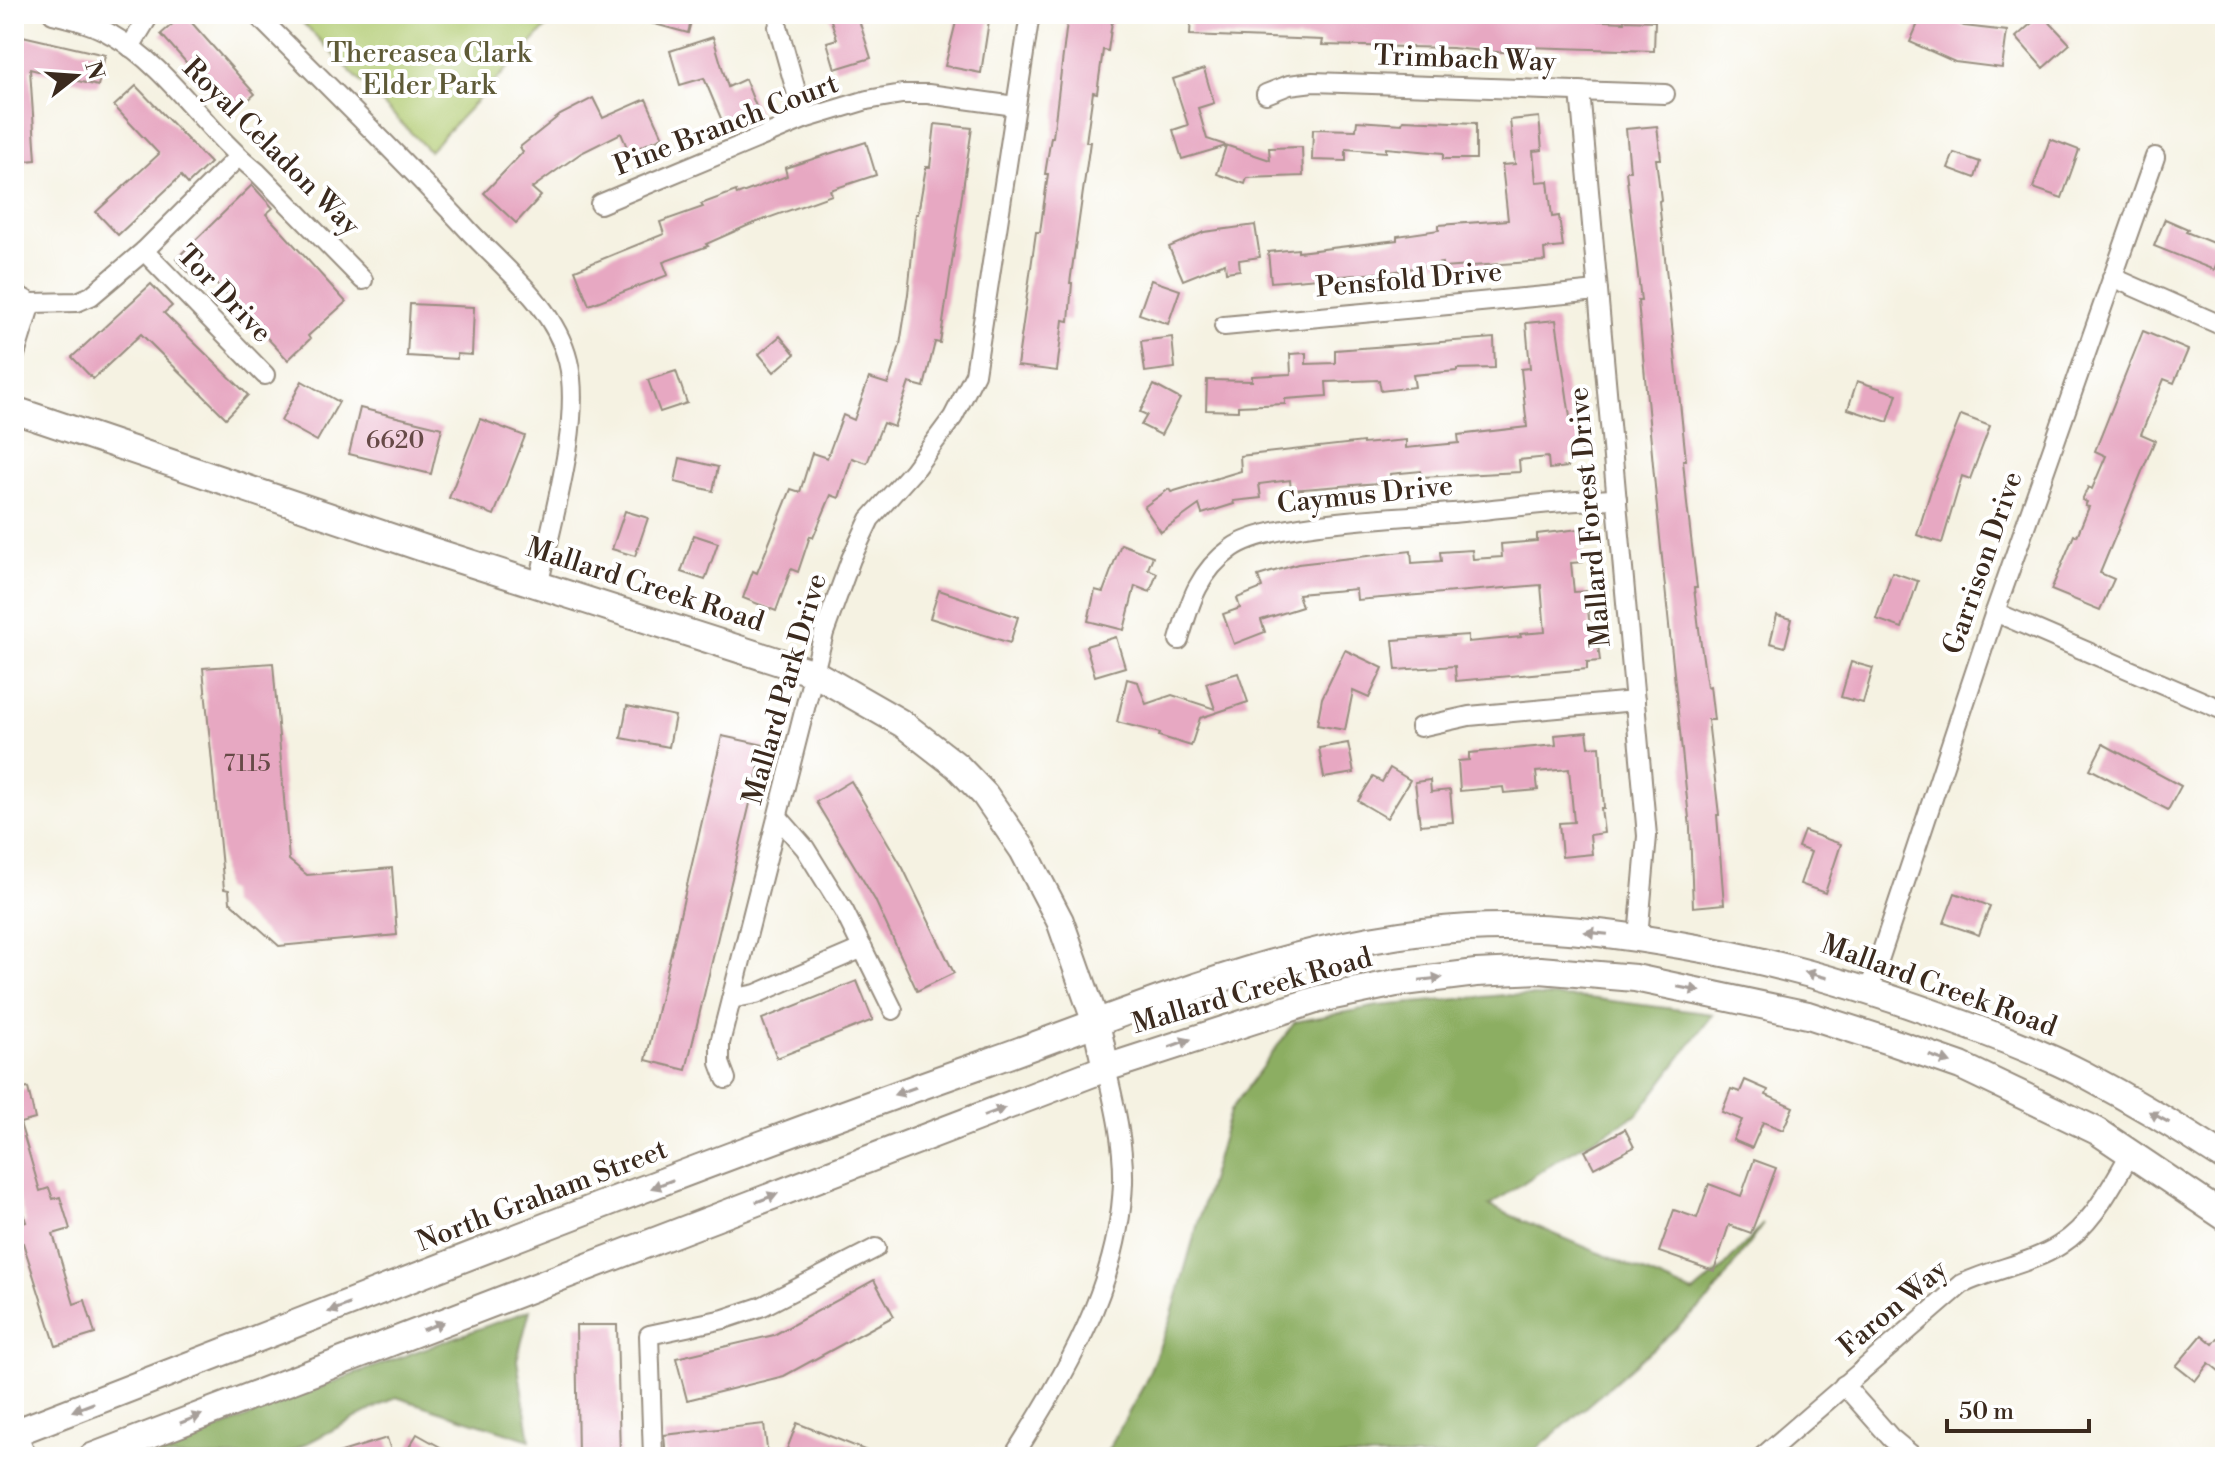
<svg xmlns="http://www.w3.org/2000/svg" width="2239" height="1471" font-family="'Libre Bodoni',serif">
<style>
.green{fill:#b0ca70;stroke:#767a47;stroke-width:2}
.forest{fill:#8cae62;stroke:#646c40;stroke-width:2}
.building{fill:#e7a8c2}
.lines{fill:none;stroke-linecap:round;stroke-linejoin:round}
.minor-casing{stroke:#988e80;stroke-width:22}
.secondary-casing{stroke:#988e80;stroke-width:30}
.minor{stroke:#fff;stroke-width:18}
.secondary{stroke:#fff;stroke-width:26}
.oneway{fill:#a79f9a}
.labels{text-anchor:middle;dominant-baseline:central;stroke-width:8;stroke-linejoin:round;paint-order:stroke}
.number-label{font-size:24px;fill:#664a47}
.park-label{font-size:28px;fill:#5e5a37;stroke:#fff}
.street-label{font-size:28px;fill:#3b2a1e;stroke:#fff}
</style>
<rect width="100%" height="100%" fill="#fff"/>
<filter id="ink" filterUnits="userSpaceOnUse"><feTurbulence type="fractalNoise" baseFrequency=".0125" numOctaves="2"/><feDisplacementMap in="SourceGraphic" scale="16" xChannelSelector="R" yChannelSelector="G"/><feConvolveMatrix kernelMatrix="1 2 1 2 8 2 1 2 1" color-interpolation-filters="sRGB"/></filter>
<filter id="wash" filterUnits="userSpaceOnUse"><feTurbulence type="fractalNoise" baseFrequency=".006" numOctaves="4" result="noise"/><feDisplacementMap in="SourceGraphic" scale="32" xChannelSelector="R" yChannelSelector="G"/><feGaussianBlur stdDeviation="1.8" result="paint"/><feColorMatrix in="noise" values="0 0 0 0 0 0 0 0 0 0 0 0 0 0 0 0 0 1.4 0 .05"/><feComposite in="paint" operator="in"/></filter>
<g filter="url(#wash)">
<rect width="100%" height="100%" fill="#f5f2e2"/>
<path class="green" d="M294,14H559L429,151Z"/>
<g class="forest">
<path d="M1504,995L1588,998L1713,1014L1638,1114L1557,1160L1489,1206L1693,1293L1722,1269L1763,1224L1709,1300L1528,1457H1104L1144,1385L1170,1321L1230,1111L1295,1022L1378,1006Z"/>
<path d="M530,1310L517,1360L530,1440L396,1397L288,1453L286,1457H150L341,1379Z"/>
</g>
<g id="blocks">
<g class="building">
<path d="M184,14L255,94L232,114L161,34Z"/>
<path d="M637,14H693L688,33L636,19Z"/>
<path d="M829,14H857L871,58L835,69L827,42L837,39Z"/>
<path d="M958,14H990L981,73L945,66Z"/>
<path d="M1068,14H1113L1108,51L1103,50L1097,93L1093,92L1086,142H1090L1070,283H1072L1069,321L1063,320L1057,371L1017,366L1036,232H1040L1048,174H1045L1051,137H1053Z"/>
<path d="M1191,14H1320L1485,21H1538V18L1624,22V20L1655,21L1654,51L1528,47V52H1494L1452,48L1322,45L1323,40L1190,35Z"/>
<path d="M1922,14H1938L1964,26L2007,31L2002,68L1955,62L1910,42Z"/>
<path d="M2042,14L2070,44L2043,68L2016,37Z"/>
<path d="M14,34L105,55L98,86L30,69L36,160L14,162Z"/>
<path d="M713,37L728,87L745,79L759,114L725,128L704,78L680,85L670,51Z"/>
<path d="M1204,69L1214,103L1198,108L1207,139L1270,160L1269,148L1302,147L1303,176L1247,178L1245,184L1217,174L1226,146L1182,159L1173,130L1188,125L1173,79Z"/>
<path d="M136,86L210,163L188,184L181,176L118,235L96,212L159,154L114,106Z"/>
<path d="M593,98L603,118L646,99L663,137L629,152L621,133L581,153L532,188L541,196L516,223L484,193L523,152L520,147L560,115Z"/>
<path d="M1539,117L1542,150L1533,151L1536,182L1548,181L1552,217L1559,216L1563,247L1544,249L1545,261L1442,268V263L1391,272L1271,282L1268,252L1298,249V252L1397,240V236L1439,230V225L1508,220L1502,165L1515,164L1510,120Z"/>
<path d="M1403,120L1476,123V159H1443V153L1386,148V152L1346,149V161L1312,160L1313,129L1356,130L1357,121L1402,124Z"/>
<path d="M935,124L972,128L940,343L935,342L924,387L909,383L894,427L883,423L867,463L852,458L839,498L831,495L813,538L810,536L798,572L791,569L776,611L743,598L753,571L757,573L791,489L800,492L812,453L827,458L843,415L854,420L869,378L888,384L900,345L908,294L916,214H918L926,167H930Z"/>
<path d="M1657,126L1661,159H1656L1661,200L1659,201L1686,460H1683L1687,504L1697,588H1694L1701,645L1707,687L1710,686L1714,720H1708L1719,815H1717L1724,904L1693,907L1690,828L1658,519L1638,301H1641L1626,171H1630L1626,129Z"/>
<path d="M2050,139L2079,150L2062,198L2033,188Z"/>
<path d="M866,142L876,175L830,190L832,195L749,225L706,244L708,246L663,262L668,275L589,305L575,270L664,234L660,222L703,207L701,204L736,191L737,195L787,176L785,168Z"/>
<path d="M1954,153L1980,162L1975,178L1948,168Z"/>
<path d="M252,185L273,208L266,214L346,302L308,336L310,339L288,360L206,273L197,281L176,259Z"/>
<path d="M2165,219L2188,229L2186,232L2223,247L2214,270L2154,246Z"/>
<path d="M1255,225L1260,257L1239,260L1240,270L1226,272L1225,263L1183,280L1169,247L1204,232Z"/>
<path d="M1151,280L1180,290L1168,324L1139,314Z"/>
<path d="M151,284L172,306L164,313L248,395L226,418L141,334L93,379L72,357Z"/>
<path d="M410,304L474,307L472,355L457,354V359L407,356Z"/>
<path d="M1556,320L1571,424L1579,423L1582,456L1568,457V467L1549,469L1548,457L1519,460L1520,472L1421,477V471L1390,474L1391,482L1291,490L1290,480L1259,484L1261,498L1233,501L1234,504L1202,514L1199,505L1161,532L1144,507L1169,489L1171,492L1241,471L1240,456L1363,442V444L1406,440V448L1459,443L1458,435L1527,427L1521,369L1530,368L1526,323Z"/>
<path d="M2143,331L2188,350L2174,383L2164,379L2141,434L2155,440L2100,573L2114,579L2100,610L2051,590L2074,535L2077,536L2089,507L2085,506L2087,502L2082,500L2088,487L2092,489L2106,456L2095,451Z"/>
<path d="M780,336L795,354L774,372L759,354Z"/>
<path d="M1172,337L1175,368L1145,372L1141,341Z"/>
<path d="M1494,338L1495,368L1457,369V371L1413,375L1415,387L1381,391L1379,380L1326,382L1327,396L1285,399V404L1238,406V411L1206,410L1207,380L1252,381V376L1291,374L1290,354L1306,353V364L1335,363V350Z"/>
<path d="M676,371L687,403L660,412L648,380Z"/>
<path d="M302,381L339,402L317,441L281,421Z"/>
<path d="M1857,381L1897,394L1888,422L1848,409Z"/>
<path d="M1154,385L1180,399L1161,435L1141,425L1147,415L1140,412Z"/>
<path d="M360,408L442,428L431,474L349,454Z"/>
<path d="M1961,415L1990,426L1970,479L1962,476L1942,543L1917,535L1932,487Z"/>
<path d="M480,419L525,436L494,515L449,498Z"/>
<path d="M680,458L718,467L713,491L675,482Z"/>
<path d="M625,511L648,518L635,556L612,549Z"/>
<path d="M1579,529L1583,562L1571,563L1574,592L1586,591L1590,628H1596L1600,661L1587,662V669L1456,681L1455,666L1396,670L1393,640L1468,635V642L1521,637L1520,634L1545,632L1541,585L1357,600L1356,589L1298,594L1302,607L1261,620L1265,632L1234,644L1223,614L1240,608L1237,598L1262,588L1258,576L1298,564L1411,551L1412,563L1441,561L1440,552L1472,550L1473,559L1502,557L1501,544L1537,541V534Z"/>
<path d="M694,535L718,543L705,580L681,572Z"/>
<path d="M1121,544L1153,556L1148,569L1157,573L1150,592L1135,586L1124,630L1088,621L1095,590L1103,592Z"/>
<path d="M1892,572L1918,581L1902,628L1876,619Z"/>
<path d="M939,590L1018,617L1010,643L930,618Z"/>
<path d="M1777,615L1792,619L1785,647L1770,643Z"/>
<path d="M1116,637L1125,667L1095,676L1086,646Z"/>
<path d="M1345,650L1383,668L1369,698L1353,691L1345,730L1317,725L1322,698Z"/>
<path d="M1851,662L1873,668L1863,703L1841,697Z"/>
<path d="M273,663L289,860L307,875L392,868L397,935L279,946L230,902L229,890L224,889L203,668Z"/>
<path d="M1238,673L1248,702L1200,718L1191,746L1159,736L1160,733L1117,722L1127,679L1138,682L1146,704L1172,695L1215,709L1206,683Z"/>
<path d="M627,706L675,716L669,747L621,738Z"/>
<path d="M1587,732L1589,747L1600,746L1604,808H1601L1604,833L1590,835L1592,854L1562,857L1559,823L1574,822L1569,769L1536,772L1538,790L1504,793L1503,787L1460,791L1458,761L1469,760V753L1556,745L1555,735Z"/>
<path d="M722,736L764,745L686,1070L646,1060Z"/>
<path d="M1348,743L1354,773L1324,778L1319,748Z"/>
<path d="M2103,744L2181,786L2168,810L2090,769Z"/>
<path d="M1390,768L1410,780L1387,818L1358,801L1373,777L1382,782Z"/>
<path d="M1430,780L1431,792L1450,790L1453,822L1420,825L1415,782Z"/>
<path d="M851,781L903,868L954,973L917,991L875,900L816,802Z"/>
<path d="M1804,831L1841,844L1825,893L1800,884L1811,852L1798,847Z"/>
<path d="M1955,893L1990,906L1979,935L1944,923Z"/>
<path d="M857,981L873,1020L777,1058L762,1019Z"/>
<path d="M1745,1080L1768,1090L1766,1095L1793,1107L1783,1130L1763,1122L1752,1148L1733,1140L1742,1120L1722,1112L1731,1089L1740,1092Z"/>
<path d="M28,1088L35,1119L20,1123L40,1191L49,1188L53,1199L60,1197L70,1229L53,1234L74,1304L85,1300L95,1334L56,1346L23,1243L17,1245L14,1237V1226L26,1222L14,1183V1091Z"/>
<path d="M1625,1129L1634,1147L1594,1168L1585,1151Z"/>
<path d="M1754,1160L1776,1168L1751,1233L1729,1225L1714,1271L1659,1252L1674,1210L1697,1218L1709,1184L1741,1196Z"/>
<path d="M874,1280L894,1316L784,1376L687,1400L676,1358L774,1335Z"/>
<path d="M576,1325H617L620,1457H578Z"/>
<path d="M2225,1329V1376L2209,1363L2195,1381L2176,1366L2202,1335L2213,1344Z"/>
<path d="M797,1423L880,1456L879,1457H784Z"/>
<path d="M764,1424L768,1457H666L664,1435Z"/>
<path d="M417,1434L458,1457H403Z"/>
<path d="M387,1438L393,1457H338V1453Z"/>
</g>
</g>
</g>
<g filter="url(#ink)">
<use href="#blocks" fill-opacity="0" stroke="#988e80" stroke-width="2"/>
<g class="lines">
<g class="minor-casing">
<g id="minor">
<path d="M53,14C73,19 94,24 112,35C169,67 206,132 257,172L363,280"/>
<path d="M256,14C328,86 401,157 470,232C506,270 555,308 568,361C583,420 551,523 539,583"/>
<path d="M778,27L804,119"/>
<path d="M130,47L150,14"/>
<path d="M1580,91L1647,836L1638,937"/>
<path d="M1266,94L1289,85L1313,82L1665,94"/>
<path d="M600,204L804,119L867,100L902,94H928L1015,106"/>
<path d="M144,251L265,375"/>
<path d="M2112,277L2225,327"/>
<path d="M14,293L31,303L77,302L91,296L144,251L238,157"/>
<path d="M1224,326L1598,291"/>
<path d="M14,358L31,303"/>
<path d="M1995,612L2225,711"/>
<path d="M1179,640C1190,602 1198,572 1232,548C1269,521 1403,517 1453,513C1508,508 1563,500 1617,499"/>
<path d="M1420,727L1469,716L1635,701"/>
<path d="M778,817L805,848L844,911L893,1010"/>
<path d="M1869,990L1995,612L2155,157"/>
<path d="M731,999L756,994L863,948"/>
<path d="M726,1079L720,1063V1043L824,633L851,559L870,519L913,471L953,417L975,374L1030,14"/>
<path d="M1844,1385L1891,1438L1914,1457"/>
<path d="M14,1424L27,1457"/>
<path d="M653,1457L649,1335L724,1319L763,1306L876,1248"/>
<path d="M1013,1457C1066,1373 1119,1285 1123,1183C1124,1144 1115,1106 1106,1068"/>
<path d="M1762,1457L1962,1284C1993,1269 2033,1263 2060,1245C2094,1223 2111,1186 2131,1153"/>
</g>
</g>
<g class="secondary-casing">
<g id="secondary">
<path d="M14,410L423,548L814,673L903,724L957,766L985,795L1023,850L1060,921L1096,1023L1106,1068"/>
<path d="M14,1433C337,1309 657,1179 983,1064C1142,1008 1299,937 1469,928C1540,924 1611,933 1680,945C1770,960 1856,985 1941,1016C1989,1033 2038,1051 2083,1074C2132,1100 2179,1128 2225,1158"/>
<path d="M92,1457L1106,1068L1319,999L1396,983L1476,973L1540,970L1635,978L1808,1015L1895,1043L1961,1066L2097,1131L2225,1217"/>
</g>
</g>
<use href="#minor" class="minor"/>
<use href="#secondary" class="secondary"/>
</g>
<defs><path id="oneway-solid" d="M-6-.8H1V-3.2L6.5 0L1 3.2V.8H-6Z" transform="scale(2)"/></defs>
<g class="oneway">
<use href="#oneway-solid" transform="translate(1596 933) rotate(-174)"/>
<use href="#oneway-solid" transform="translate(1816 975) rotate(-165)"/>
<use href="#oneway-solid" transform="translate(1431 979) rotate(-7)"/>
<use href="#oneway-solid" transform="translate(1689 989) rotate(11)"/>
<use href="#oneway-solid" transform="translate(1180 1043) rotate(-19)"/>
<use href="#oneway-solid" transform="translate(1940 1059) rotate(20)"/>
<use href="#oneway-solid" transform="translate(905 1091) rotate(161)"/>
<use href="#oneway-solid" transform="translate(994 1112) rotate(-21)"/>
<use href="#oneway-solid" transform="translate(2159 1117) rotate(-151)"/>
<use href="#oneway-solid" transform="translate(662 1184) rotate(159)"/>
<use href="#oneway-solid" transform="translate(767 1198) rotate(-21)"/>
<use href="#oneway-solid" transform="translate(339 1308) rotate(159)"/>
<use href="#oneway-solid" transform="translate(433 1326) rotate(-21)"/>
<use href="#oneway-solid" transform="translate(83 1407) rotate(159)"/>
<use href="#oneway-solid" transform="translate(191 1419) rotate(-21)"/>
</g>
</g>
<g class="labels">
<g class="number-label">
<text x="395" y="441">6620</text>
<text x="247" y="764">7115</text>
</g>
<g class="park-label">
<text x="429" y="53">Thereasea Clark<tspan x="429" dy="32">Elder Park</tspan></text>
</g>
<g class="street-label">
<text transform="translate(1465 59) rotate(2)">Trimbach Way</text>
<text transform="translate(726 125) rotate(-21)">Pine Branch Court</text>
<text transform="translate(271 147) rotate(45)">Royal Celadon Way</text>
<text transform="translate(1409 280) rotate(-5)">Pensfold Drive</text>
<text transform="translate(224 294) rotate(46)">Tor Drive</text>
<text transform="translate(1365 495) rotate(-6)">Caymus Drive</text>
<text transform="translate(1590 517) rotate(-95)">Mallard Forest Drive</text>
<text transform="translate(1983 563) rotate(-71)">Garrison Drive</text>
<text transform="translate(645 585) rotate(18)">Mallard Creek Road</text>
<text transform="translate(785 689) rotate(-74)">Mallard Park Drive</text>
<text transform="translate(1939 986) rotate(20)">Mallard Creek Road</text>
<text transform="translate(1252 991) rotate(-16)">Mallard Creek Road</text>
<text transform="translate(542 1196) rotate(-21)">North Graham Street</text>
<text transform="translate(1893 1308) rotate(-40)">Faron Way</text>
</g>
</g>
<rect width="2239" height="1471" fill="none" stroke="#fff" stroke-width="48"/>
<g transform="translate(76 76) rotate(73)" stroke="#ffffff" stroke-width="6" paint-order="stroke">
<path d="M0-6L14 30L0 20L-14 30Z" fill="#3b2a1e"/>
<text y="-12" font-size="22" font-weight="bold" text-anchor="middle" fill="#3b2a1e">N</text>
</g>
<path d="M1947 1419v12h142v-12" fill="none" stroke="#3b2a1e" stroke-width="4"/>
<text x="1959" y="1419" font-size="24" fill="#3b2a1e" stroke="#ffffff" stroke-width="6" paint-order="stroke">50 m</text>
</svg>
